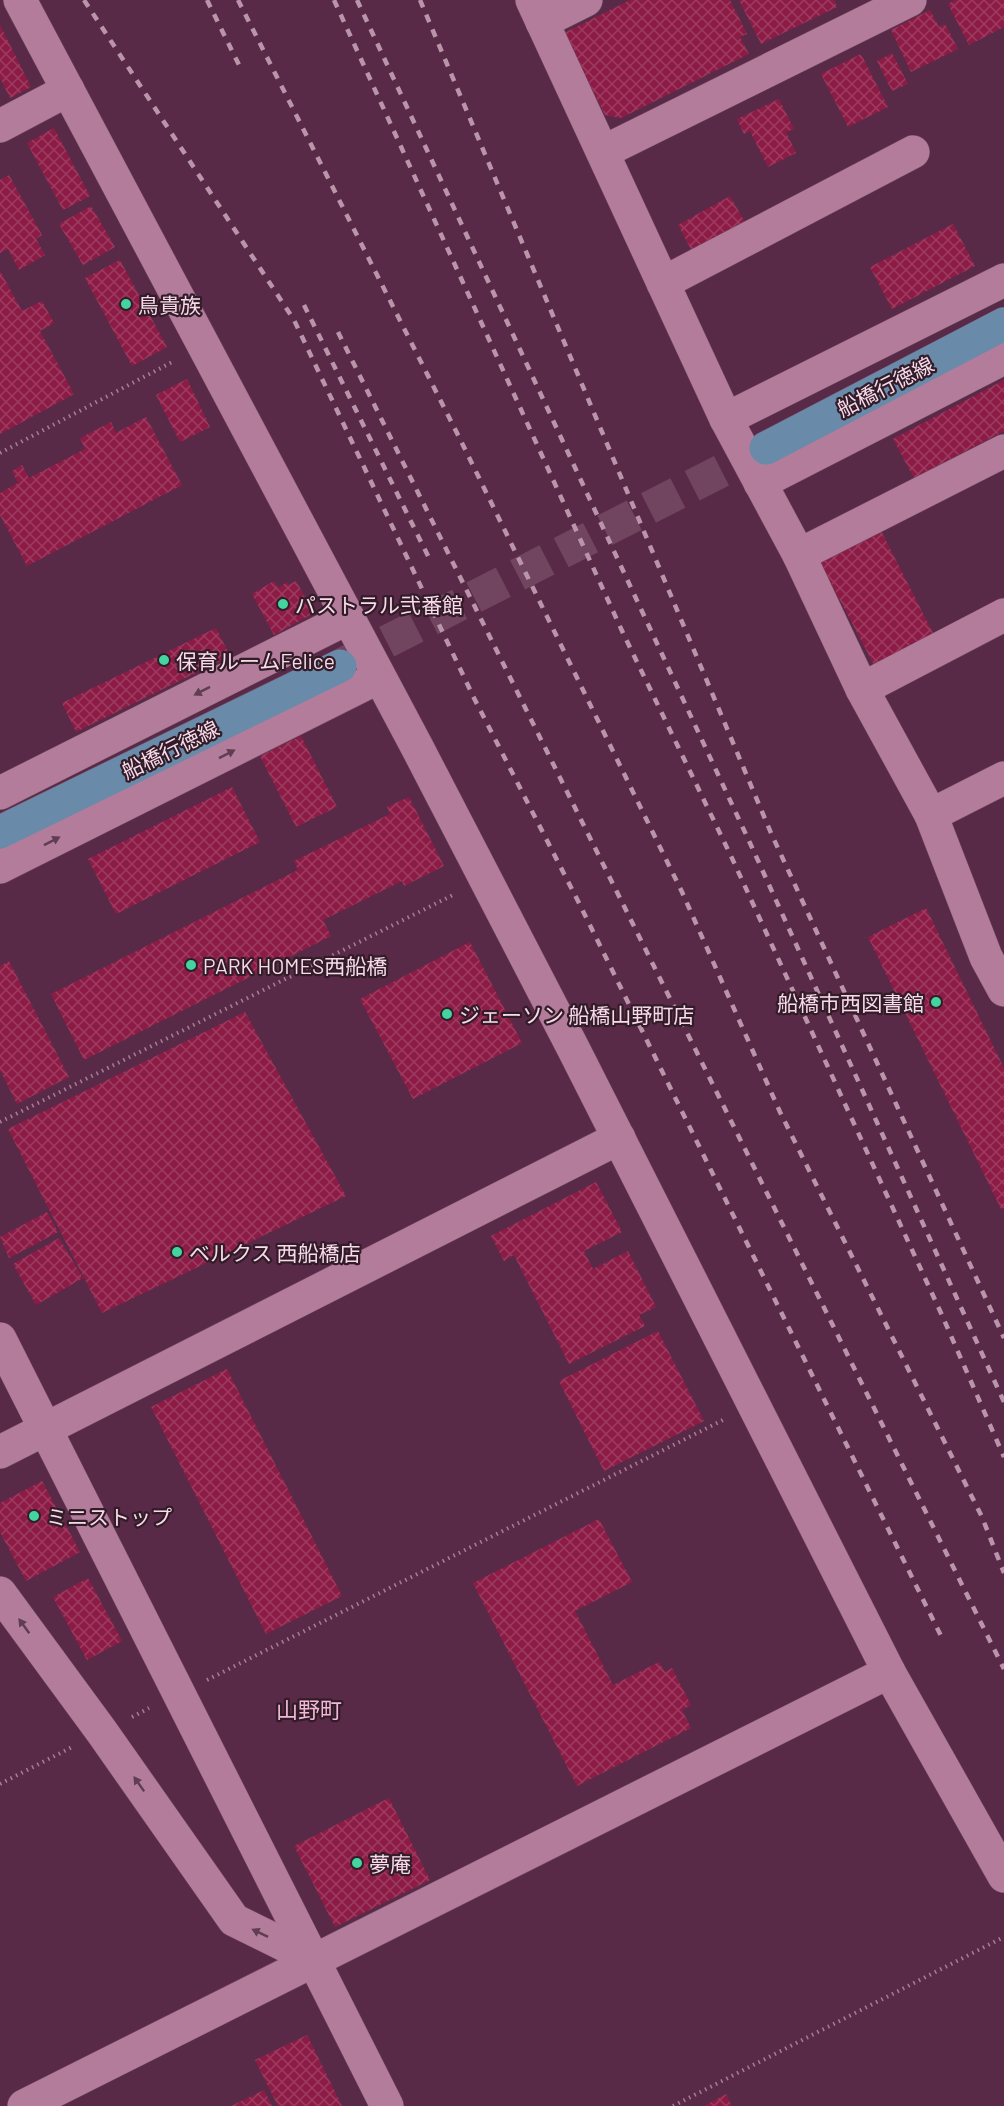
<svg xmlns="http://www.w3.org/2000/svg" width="1004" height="2106" font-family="Barlow,'Noto Sans JP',sans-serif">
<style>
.building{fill:url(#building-cross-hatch)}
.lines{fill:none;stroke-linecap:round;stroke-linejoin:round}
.major-tunnel{stroke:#71445f;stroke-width:33;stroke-dasharray:33 16;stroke-linecap:butt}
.minor-casing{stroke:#714962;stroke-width:34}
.major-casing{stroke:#714962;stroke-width:34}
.path{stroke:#a67f96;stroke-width:4;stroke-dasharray:1.5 4.5;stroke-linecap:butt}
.minor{stroke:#b37c9b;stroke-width:33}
.major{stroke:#698aa9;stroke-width:33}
.rail{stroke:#ba95aa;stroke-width:4.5;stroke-dasharray:8 8;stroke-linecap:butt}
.oneway{fill:#5e3e50}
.poi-dot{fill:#44d49f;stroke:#311c28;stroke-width:2}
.labels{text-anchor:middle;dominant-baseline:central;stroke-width:4.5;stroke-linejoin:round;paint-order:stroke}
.poi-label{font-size:21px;fill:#f8daea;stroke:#311c28;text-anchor:start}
.street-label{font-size:21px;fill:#f8daea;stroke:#311c28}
.neighbourhood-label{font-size:22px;fill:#f2b7d8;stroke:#311c28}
</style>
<defs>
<pattern id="building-cross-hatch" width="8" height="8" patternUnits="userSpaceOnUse" patternTransform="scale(1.5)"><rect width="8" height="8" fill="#8c1b45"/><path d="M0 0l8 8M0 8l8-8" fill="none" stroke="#9d3c60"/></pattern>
</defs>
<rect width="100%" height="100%" fill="#592a47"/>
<g class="building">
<path d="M630,0H730L747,34L740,37L749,54L621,118L605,115L564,33Z"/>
<path d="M739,0H834L837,7L761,44Z"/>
<path d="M955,0H1004V27L969,45L948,4Z"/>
<path d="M930,10L939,27L945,24L958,49L911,72L891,30Z"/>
<path d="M0,25L31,87L10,98L0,78Z"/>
<path d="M892,53L908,84L892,91L877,61Z"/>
<path d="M861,54L888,107L848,127L821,74Z"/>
<path d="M779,99L794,129L786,132L796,153L768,167L750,131L744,134L737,119Z"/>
<path d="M54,128L90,196L63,210L27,143Z"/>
<path d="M9,175L42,235L36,239L45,255L19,270L8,249L0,253V180Z"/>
<path d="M730,196L746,224L693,253L678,225Z"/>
<path d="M91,206L115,247L83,265L59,224Z"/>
<path d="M953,224L975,266L892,309L870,267Z"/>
<path d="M120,260L167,347L132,366L85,278Z"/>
<path d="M0,271L22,311L42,301L54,323L40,331L74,394L0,434Z"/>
<path d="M187,379L210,427L180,442L156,395Z"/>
<path d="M1004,380V431L914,478L893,439Z"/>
<path d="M146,417L182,485L27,566L0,515V493L18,483L12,471L22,465L29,478L85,449L80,438L111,422L116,433Z"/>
<path d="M878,525L935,637L875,667L817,556Z"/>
<path d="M274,581L278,588L287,582L288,585L296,581L314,613L274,635L252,594Z"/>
<path d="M216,628L230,656L76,732L62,703Z"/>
<path d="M301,736L337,807L296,827L260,756Z"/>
<path d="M232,787L260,842L116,914L88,859Z"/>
<path d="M409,797L444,866L404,886L402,881L323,920L331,936L84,1060L51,994L298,870L294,861L390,814L387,807Z"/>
<path d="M926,908L1004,1068V1208L1001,1209L868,937Z"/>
<path d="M470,942L522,1043L413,1099L360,999Z"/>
<path d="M9,961L69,1077L17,1104L0,1070V966Z"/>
<path d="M245,1012L346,1196L102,1313L8,1129Z"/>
<path d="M596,1182L622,1232L584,1251L593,1269L628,1251L656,1307L639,1315L645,1326L569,1364L514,1255L504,1261L491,1236Z"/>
<path d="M47,1212L58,1232L9,1258L0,1237Z"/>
<path d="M59,1238L83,1278L36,1305L13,1264Z"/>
<path d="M658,1331L704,1421L604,1471L559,1381Z"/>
<path d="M227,1369L342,1596L266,1634L151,1407Z"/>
<path d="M42,1481L80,1552L26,1581L0,1532V1503Z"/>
<path d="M599,1519L632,1582L575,1611L613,1685L659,1662L665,1672L672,1668L691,1705L682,1710L691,1728L577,1786L473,1583Z"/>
<path d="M88,1578L122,1641L87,1660L53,1597Z"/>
<path d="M389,1798L430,1880L335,1927L294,1846Z"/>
<path d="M307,2035L342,2106H278L255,2060Z"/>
<path d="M264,2090L272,2106H231Z"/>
<path d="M726,2094L732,2106H704Z"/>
</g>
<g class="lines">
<path class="major-tunnel" d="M343,664L766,448"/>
<g class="minor-casing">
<g id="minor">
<path d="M20,0L417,747L573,1048L889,1672L1004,1876"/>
<path d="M532,0L726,419L799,555L862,689L931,815L986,957L1004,990"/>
<path d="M542,22L586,0"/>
<path d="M0,126L68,90"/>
<path d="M603,152L910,0"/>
<path d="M663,283L913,152"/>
<path d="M726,419L1004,280"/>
<path d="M760,483L1004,358"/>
<path d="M799,555L1004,451"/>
<path d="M862,689L1004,615"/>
<path d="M0,793L348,618"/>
<path d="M931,815L1004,778"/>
<path d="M0,867L379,677"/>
<path d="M0,1339L387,2106"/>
<path d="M0,1452L619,1138"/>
<path d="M0,1593L102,1732L234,1920L313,1959"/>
<path d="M24,2106C311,1960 601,1818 889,1672"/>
</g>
</g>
<g class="major-casing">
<g id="major">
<path d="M766,448L1004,324"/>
<path d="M0,832L340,666"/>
</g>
</g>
<g class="path">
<path d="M0,453L174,361"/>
<path d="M0,1122L455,894"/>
<path d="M207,1680L725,1419"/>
<path d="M132,1717L149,1708"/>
<path d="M0,1784L74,1746"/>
<path d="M673,2106L1004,1937"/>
</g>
<use href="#minor" class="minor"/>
<use href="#major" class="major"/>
<g class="rail">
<path d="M84,0L294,320L474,698L578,901L944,1642"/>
<path d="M207,0L240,67"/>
<path d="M238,0L461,441L682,892L780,1112L982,1517L1004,1573"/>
<path d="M334,0L623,633L731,856L941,1313L1004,1457"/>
<path d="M357,0L750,843L1004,1402"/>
<path d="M420,0L771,833L1004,1338"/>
<path d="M304,305L431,562"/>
<path d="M338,332L1004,1669"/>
</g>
</g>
<defs><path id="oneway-solid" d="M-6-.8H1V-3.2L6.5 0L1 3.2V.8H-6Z" transform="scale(1.5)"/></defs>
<g class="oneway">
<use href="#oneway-solid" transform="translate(202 691) rotate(153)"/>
<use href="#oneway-solid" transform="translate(227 754) rotate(-27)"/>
<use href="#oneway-solid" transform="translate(52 841) rotate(-27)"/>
<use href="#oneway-solid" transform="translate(24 1626) rotate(-126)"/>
<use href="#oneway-solid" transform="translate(139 1784) rotate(-125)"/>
<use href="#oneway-solid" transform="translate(260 1933) rotate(-154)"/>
</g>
<g class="poi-dot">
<circle cx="126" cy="304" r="6"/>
<circle cx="283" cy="604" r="6"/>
<circle cx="164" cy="660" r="6"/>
<circle cx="191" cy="965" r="6"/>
<circle cx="936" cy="1002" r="6"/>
<circle cx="447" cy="1014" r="6"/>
<circle cx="177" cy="1252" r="6"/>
<circle cx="34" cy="1516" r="6"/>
<circle cx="357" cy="1863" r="6"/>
</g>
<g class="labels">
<g class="poi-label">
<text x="138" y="304">鳥貴族</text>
<text x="295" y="604">パストラル弐番館</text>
<text x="176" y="660">保育ルームFelice</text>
<text x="203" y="965">PARK HOMES西船橋</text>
<text x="924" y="1002" text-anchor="end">船橋市西図書館</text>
<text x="459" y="1014">ジェーソン 船橋山野町店</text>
<text x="189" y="1252">ベルクス 西船橋店</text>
<text x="46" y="1516">ミニストップ</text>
<text x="369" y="1863">夢庵</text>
</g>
<g class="street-label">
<text transform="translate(885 386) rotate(-27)">船橋行徳線</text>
<text transform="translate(170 749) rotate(-26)">船橋行徳線</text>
</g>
<g class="neighbourhood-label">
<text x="309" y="1709">山野町</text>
</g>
</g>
</svg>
